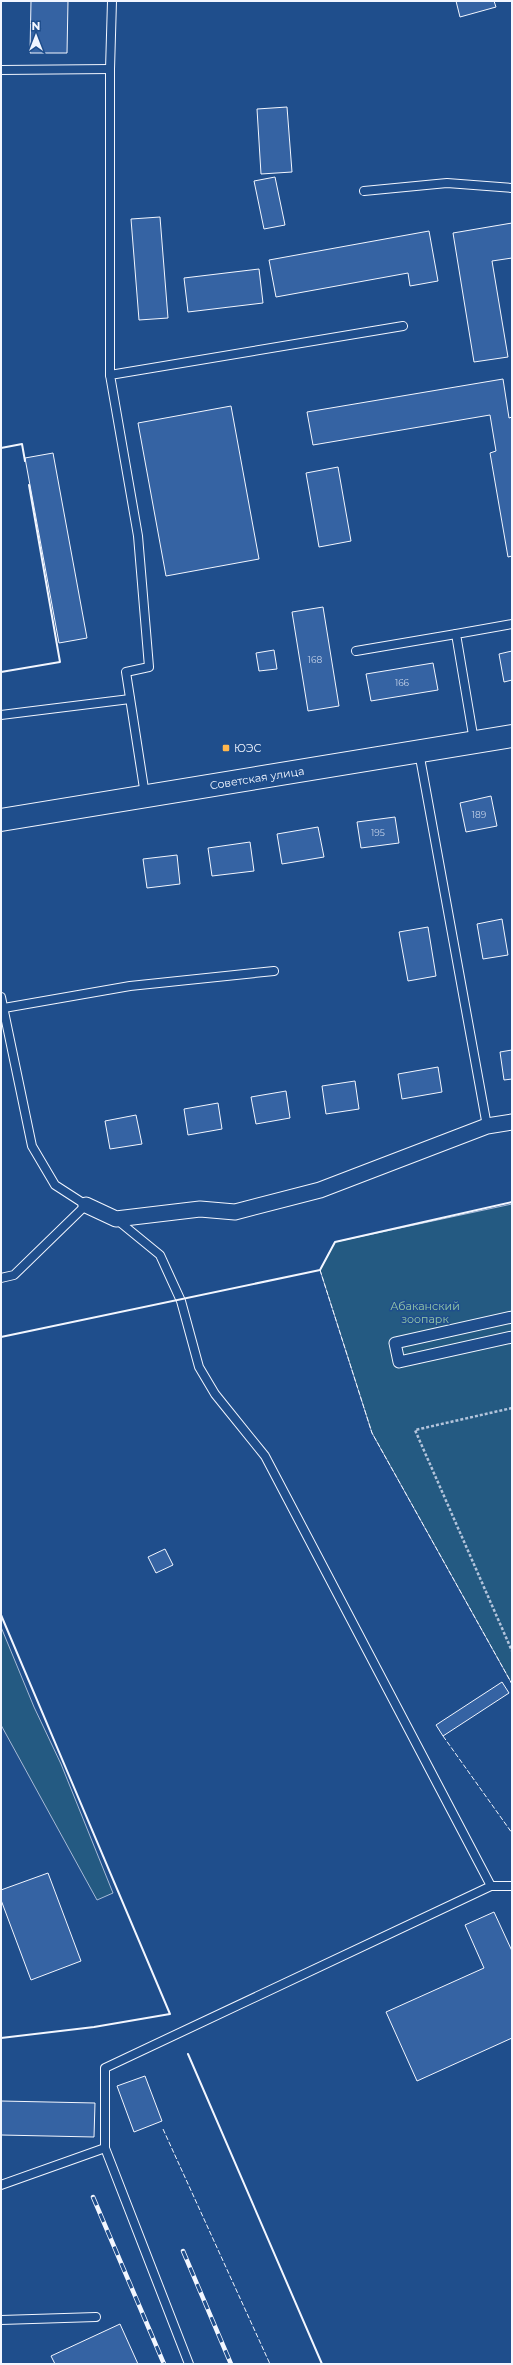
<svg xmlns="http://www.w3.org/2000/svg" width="513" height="2365" font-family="Montserrat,sans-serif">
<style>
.green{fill:#245a82;stroke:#a8bbd7}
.building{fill:#3563a3;stroke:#f2f6ff}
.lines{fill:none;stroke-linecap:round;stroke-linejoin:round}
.service-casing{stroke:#f2f6ff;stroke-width:10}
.pedestrian-casing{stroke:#f2f6ff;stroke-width:13}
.minor-casing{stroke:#f2f6ff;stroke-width:17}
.primary-casing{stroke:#f2f6ff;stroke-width:24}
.path{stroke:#b3c4dc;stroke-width:2.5;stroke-dasharray:3 2;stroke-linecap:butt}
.service{stroke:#1f4e8c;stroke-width:8}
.pedestrian{stroke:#1f4e8c;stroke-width:11}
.minor{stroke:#1f4e8c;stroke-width:15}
.primary{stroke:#1f4e8c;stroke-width:22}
.rail-casing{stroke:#f2f6ff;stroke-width:4.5}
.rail{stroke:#1f4e8c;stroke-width:3;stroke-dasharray:9;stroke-linecap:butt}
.fence{stroke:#f2f6ff;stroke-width:1;stroke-dasharray:5 2;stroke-linecap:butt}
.wall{stroke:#f2f6ff;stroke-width:2}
.poi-dot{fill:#ffb74d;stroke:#1f4e8c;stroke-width:1.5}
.labels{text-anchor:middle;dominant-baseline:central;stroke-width:3;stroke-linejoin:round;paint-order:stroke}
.number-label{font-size:9px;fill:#c3d1e8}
.poi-label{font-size:11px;fill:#f2f6ff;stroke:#1f4e8c;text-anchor:start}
.street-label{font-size:11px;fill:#f2f6ff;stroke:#1f4e8c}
.park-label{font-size:11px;fill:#97c8a6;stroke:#1f4e8c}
</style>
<rect width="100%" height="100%" fill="#1f4e8c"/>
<g class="green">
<path d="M512,1204V1684L372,1433L320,1270L335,1242Z"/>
<path d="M1,1627L34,1707L61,1764L113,1893L97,1900L1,1725Z"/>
</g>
<g class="building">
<path d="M31,1H68L67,53H30Z"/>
<path d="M456,1H494L496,7L460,17Z"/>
<path d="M287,107L292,172L261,174L257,109Z"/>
<path d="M275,177L285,225L264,229L254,181Z"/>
<path d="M160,217L168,318L139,320L131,219Z"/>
<path d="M512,223V258L492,261L508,357L474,362L453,233Z"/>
<path d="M429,231L438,281L410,286L408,273L276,297L269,260Z"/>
<path d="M259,269L263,303L188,312L184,278Z"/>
<path d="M503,379L509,418L512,417V556L508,557L490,453L496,451L490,415L313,445L307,412Z"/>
<path d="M231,406L259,559L166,576L138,423Z"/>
<path d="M53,453L87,638L59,643L25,458Z"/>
<path d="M338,467L351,541L319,547L306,473Z"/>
<path d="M323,607L339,706L308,711L292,612Z"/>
<path d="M274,650L277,669L259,671L256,653Z"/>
<path d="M512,651V680L504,682L499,654Z"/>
<path d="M433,663L438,690L371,701L366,674Z"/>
<path d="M491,796L497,826L466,832L460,803Z"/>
<path d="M395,817L399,843L361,848L357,822Z"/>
<path d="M318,827L324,857L282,864L277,834Z"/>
<path d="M250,842L254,871L212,876L208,848Z"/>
<path d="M177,855L180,884L147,888L143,859Z"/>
<path d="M502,919L508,955L483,959L477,924Z"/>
<path d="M428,927L436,976L408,981L399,932Z"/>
<path d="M512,1050V1079L504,1080L500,1052Z"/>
<path d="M438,1067L442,1092L402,1099L398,1074Z"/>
<path d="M355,1081L359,1109L326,1114L322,1086Z"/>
<path d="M286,1091L290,1118L256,1124L251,1097Z"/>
<path d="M218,1103L222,1129L188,1135L184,1109Z"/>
<path d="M136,1115L142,1144L110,1149L105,1121Z"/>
<path d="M165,1549L173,1565L156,1573L148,1557Z"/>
<path d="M502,1682L509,1693L443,1736L436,1725Z"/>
<path d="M48,1873L81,1961L31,1980L1,1900V1890Z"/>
<path d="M494,1912L512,1951V2038L417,2081L386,2012L484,1968L465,1925Z"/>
<path d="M145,2076L162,2121L134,2132L117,2086Z"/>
<path d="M1,2101L95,2103L94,2137L1,2135Z"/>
<path d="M120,2324L138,2364H55L51,2356Z"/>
</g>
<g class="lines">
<g class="service-casing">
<g id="service">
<path d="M1,70L110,69"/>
<path d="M364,191L447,183L512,188"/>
<path d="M110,375V69L112,1"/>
<path d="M356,651L456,634"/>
<path d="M1,715L130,699"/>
<path d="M474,741L456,634L512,624"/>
<path d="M419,752L487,1126"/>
<path d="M145,795L126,672L149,667L138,536L110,375L403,326"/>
<path d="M1,997L32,1146L55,1185L86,1205L14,1275L1,1278"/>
<path d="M4,1008L130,986L274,971"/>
<path d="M116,1219L160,1255L181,1301L199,1367L215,1394L265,1456L491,1886H512"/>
<path d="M105,2148L189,2364"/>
<path d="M1,2185L105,2148V2068L491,1886"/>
<path d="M1,2320L96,2317"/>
</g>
</g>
<g class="pedestrian-casing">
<path id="pedestrian" d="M512,1317L395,1343L399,1362L512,1337"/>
</g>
<g class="minor-casing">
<path id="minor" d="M86,1205L116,1219L200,1209L235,1212L320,1190L487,1126L512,1122"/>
</g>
<g class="primary-casing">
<path id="primary" d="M1,820L512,736"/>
</g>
<path class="path" d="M512,1408L415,1430L512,1651"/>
<use href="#service" class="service"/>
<use href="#pedestrian" class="pedestrian"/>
<use href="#minor" class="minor"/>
<use href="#primary" class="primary"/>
<g class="rail-casing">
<g id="rail">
<path d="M93,2197L164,2364"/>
<path d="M183,2251L231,2364"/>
</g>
</g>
<use href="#rail" class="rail"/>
<g class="fence">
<path d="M320,1270L372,1433L512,1684"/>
<path d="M443,1736L512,1833"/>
<path d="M163,2129L270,2364"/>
</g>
<g class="wall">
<path d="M1,448L22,444L25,461"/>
<path d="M1,672L60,662L29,485"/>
<path d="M1,1337L320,1270L335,1242L512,1202"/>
<path d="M1,1615L170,2014L94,2027L1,2038"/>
<path d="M188,2054L322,2364"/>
</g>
</g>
<rect class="poi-dot" x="222" y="744" width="8" height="8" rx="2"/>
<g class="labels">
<g class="number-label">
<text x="315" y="659">168</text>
<text x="402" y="682">166</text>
<text x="479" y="814">189</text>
<text x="378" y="832">195</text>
</g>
<g class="poi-label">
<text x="234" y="748">ЮЭС</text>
</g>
<g class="street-label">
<text transform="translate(257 778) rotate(-9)">Советская улица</text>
</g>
<g class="park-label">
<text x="425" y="1306">Абаканский<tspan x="425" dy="13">зоопарк</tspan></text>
</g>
</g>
<rect width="513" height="2365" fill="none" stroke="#f2f6ff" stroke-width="4"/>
<g transform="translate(36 36)" stroke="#1f4e8c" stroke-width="3" paint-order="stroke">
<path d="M0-3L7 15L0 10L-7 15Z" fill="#f2f6ff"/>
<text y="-6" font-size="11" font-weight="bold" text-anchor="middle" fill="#f2f6ff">N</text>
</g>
</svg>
